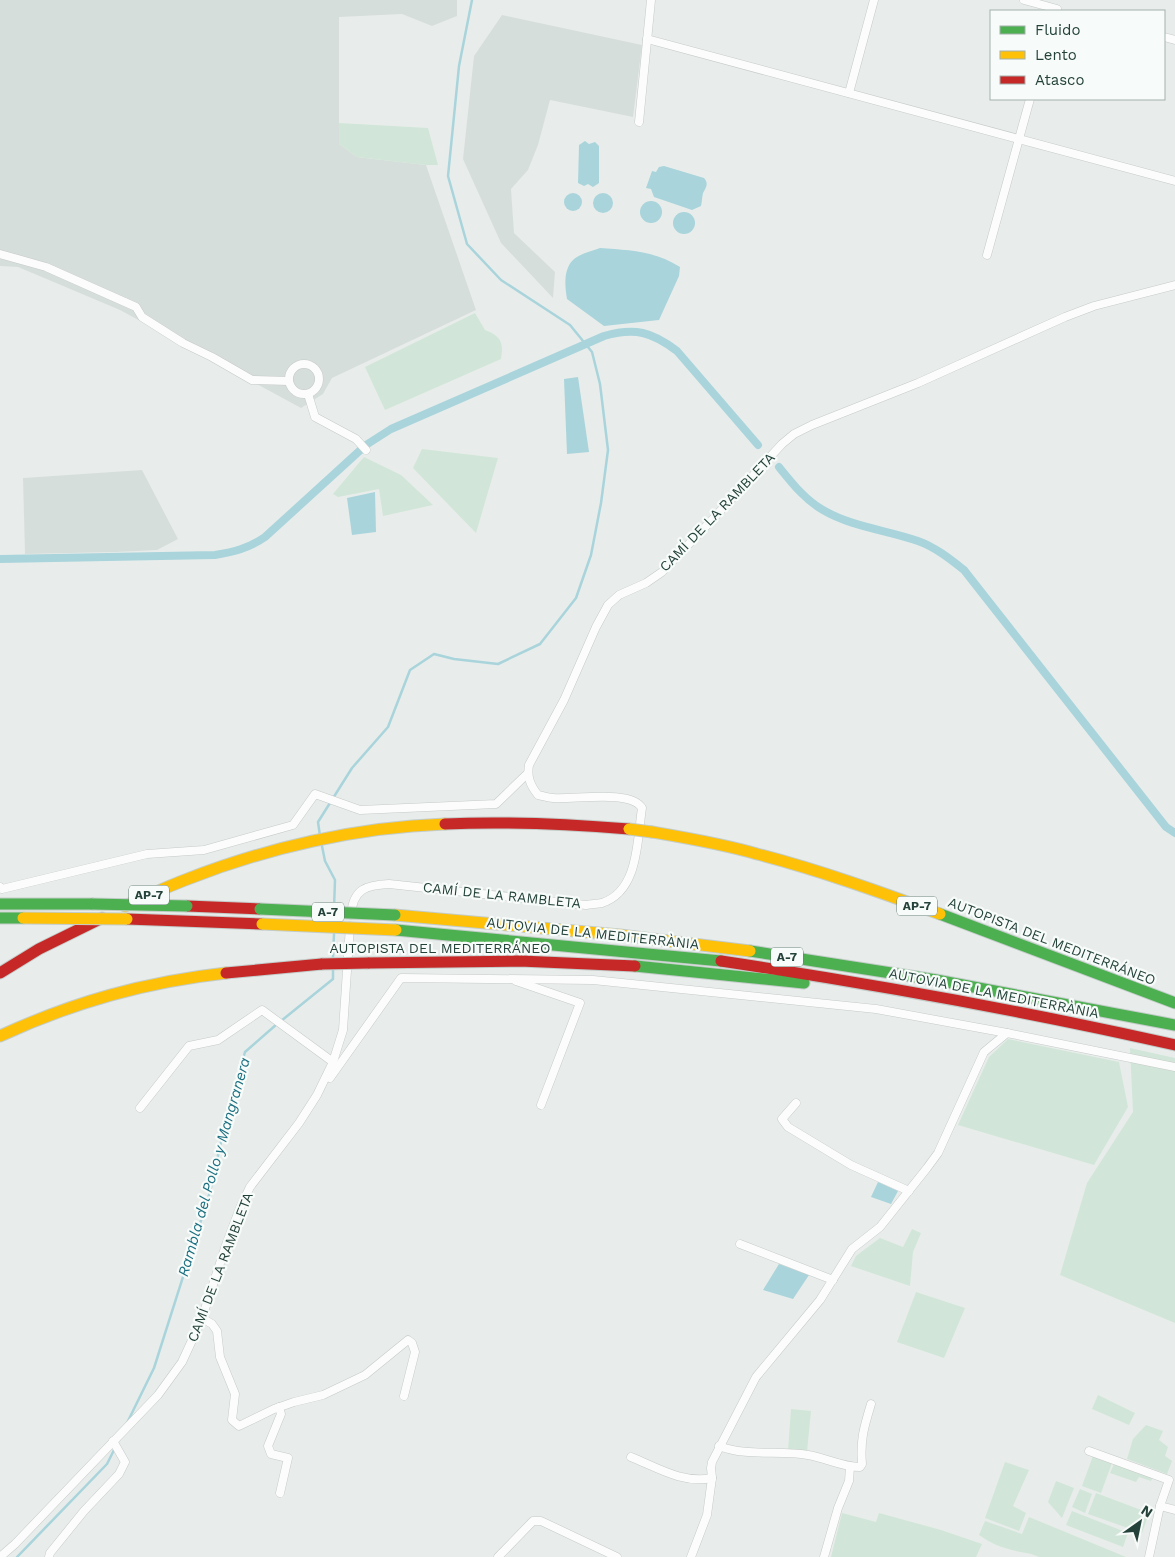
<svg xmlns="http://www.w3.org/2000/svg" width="1175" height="1557" font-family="'Work Sans',sans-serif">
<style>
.built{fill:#d6dedb}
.green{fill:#d1e6d8}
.water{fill:#a9d4db}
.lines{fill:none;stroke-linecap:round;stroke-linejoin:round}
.stream{stroke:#a9d4db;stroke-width:2.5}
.canal{stroke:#a9d4db;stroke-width:8}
.street-casing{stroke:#c5cac8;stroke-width:9}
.fast-casing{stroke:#c3ccc9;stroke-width:13}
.slow-casing{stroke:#c3ccc9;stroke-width:13}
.jam-casing{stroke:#c3ccc9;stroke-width:13}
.street{stroke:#fcfcfc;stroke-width:8}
.fast{stroke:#4caf50;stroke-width:11}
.slow{stroke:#ffc107;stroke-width:11}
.jam{stroke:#c62828;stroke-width:11}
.fast-bridge-casing{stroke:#c3ccc9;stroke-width:13;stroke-linecap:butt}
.slow-bridge-casing{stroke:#c3ccc9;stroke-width:13;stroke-linecap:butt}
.jam-bridge-casing{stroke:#c3ccc9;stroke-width:13;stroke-linecap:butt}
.fast-bridge{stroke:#4caf50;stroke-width:11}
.slow-bridge{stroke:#ffc107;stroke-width:11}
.jam-bridge{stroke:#c62828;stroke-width:11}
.labels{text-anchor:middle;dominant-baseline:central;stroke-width:4.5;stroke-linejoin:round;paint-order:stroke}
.shield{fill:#f7fbf9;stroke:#637a73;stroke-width:1}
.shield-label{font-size:12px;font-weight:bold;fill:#24423a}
.street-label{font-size:14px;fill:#24423a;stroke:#f7fbf9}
.water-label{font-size:15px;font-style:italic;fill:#1c6f80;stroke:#f7fbf9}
</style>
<rect width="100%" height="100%" fill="#e8edeb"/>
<g class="built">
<path d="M0,0H457V16L432,26L402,14L339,17V144L357,157L426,165L476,310L332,378L323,394L301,408L120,310L18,267L0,266Z"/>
<path d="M502,15L642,45L633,117L550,100L538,145L528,170L511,189L514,233L555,272L553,298L501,243L463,159L474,56Z"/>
<path d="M142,470L178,539L157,550L116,552L25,554L23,478Z"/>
</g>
<g class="green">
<path d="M339,123L428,128L438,165H426L357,157L339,144Z"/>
<path d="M475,313L485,330C501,336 504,343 501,359L385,410L365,367Z"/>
<path d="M422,449L498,458L476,533L413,468Z"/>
<path d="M364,457L401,475L433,505L383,516L379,489L338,497L333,494Z"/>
<path d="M1008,1039L1119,1062L1128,1107L1094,1165L958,1125L989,1057Z"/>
<path d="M1130,1048L1175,1058V1323L1060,1275L1087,1183L1133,1112Z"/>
<path d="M912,1229L921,1233L913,1252L910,1286L851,1266L856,1256L880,1238L903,1247Z"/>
<path d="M916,1292L965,1308L944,1358L897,1342Z"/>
<path d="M1098,1395L1135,1413L1129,1425L1092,1409Z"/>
<path d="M791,1409L811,1411L807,1452L788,1451Z"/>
<path d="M1146,1425L1163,1431L1159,1440L1168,1447L1165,1456L1172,1461L1167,1474L1127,1459L1133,1439Z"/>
<path d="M1093,1456L1112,1463L1101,1493L1082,1486Z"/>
<path d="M1005,1462L1029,1470L1013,1506L1026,1513L1019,1531L985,1518Z"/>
<path d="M1114,1464L1153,1477L1151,1481L1139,1477L1136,1482L1110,1473Z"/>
<path d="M1056,1481L1074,1488L1062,1518L1048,1502Z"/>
<path d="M1080,1489L1092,1494L1085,1513L1072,1507Z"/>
<path d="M1096,1493L1149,1513L1142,1533L1088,1514Z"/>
<path d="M1072,1511L1128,1533L1123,1547L1066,1525Z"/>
<path d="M842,1513L876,1522L879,1513L941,1530L982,1544L976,1557H831Z"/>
<path d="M1029,1517L1126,1557H1039C1031,1553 1024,1553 1016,1551C1002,1548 990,1543 979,1535L985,1521L1022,1534Z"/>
</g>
<g class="water">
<path d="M585,141L589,144L595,142L599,146V183L593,187L588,184L584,186L578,183L579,145Z"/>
<path d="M664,166L704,178C709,184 706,187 703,193C702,197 702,202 701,206L692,210L654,197L651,189L646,188L652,171L656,172L659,167Z"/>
<circle cx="573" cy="202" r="9"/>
<circle cx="603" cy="203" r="10"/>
<circle cx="651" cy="212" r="11"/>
<circle cx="684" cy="223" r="11"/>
<path d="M600,248C629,250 655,251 680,267L679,276L659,320L604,326L567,299C565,287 563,270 573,260C579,254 592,251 600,248Z"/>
<path d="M578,377L589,452L567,454L564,379Z"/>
<path d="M375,492L376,532L352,535L347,498Z"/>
<path d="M878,1182L898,1191L891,1204L871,1197Z"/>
<path d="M779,1264L809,1275L793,1299L763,1290Z"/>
</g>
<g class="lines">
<g class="stream">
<path d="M320,836L318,822L352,768L388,727L410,670L434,654L454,659L498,664L540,644L576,598L591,555L601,503L608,450L600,384L592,352L570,325L501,280L467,244L448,176L459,66L472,0"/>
<path d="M322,846L325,861L335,880L334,908"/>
<path d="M333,958L334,934"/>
<path d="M281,1021L333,979V969"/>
<path d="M127,1423L154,1368L210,1192L226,1119L245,1052L277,1024"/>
<path d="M17,1557L107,1464L115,1448"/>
</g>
<g class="canal">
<path d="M779,467C792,483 805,500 823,510C852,527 887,530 918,541C935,547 950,559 964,570L1166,827L1175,833"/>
<path d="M0,559L215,555C234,552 249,548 265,537L366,445L391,429L604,336C635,327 652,332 677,351L758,445"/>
</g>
<g class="street-casing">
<g id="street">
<path d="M1024,0L1057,9L1056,11"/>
<path d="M1164,37L1175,40"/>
<path d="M647,39L1175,181"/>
<path d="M849,93L874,0"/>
<path d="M639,122L651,0"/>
<path d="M0,254L46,267L136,307L142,317L183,343L212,357L252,380L289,381"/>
<path d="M987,255L1030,99"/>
<circle cx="304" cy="379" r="15"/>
<path d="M308,394L315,417L356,439L366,450"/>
<path d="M0,887L2,889L147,854L204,850L293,825L315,794L360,810L496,804L527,774"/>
<path d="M351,915C353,889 366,885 389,884L586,905C591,904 597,904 602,903C639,891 637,840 642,808C631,789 573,800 553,798C548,798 543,796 538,795C530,785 527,777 529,765L564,700L596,627L608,605L619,595L646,583L662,572L712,520L782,444L794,434L812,425L918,383L1065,317L1094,306L1175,285"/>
<path d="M516,981L580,1003L541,1105"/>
<path d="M330,1078L401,978L593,980L876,1009L1007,1033"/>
<path d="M796,1103L782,1119L788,1127L851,1165L909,1191"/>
<path d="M140,1108L189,1046L218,1040L262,1010L333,1062"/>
<path d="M740,1244L833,1280"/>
<path d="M202,1318L212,1324L217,1331L220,1357L235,1394L232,1420L239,1426L274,1409L294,1402L323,1395L365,1375L408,1340L412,1343L415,1352L404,1396"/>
<path d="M279,1407L281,1414L268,1446L271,1454L288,1458L280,1493"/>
<path d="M719,1446C747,1457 779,1450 808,1455C826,1458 842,1467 860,1467L862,1464C860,1440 864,1427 871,1404"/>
<path d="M1089,1451L1169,1480L1160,1506L1175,1510"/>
<path d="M631,1457C658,1468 683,1484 712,1478"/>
<path d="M0,1557L15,1544L158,1395L182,1362L201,1321L226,1245L240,1208L250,1187L299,1123L317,1095L333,1062L343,1030L350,926"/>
<path d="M49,1557L50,1553L84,1511L119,1474L125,1462L113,1441"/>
<path d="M498,1557L533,1521H541L617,1557"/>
<path d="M691,1557L707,1515L712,1478L711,1468L712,1462L756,1377L820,1300L852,1249L880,1227L927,1168L938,1153L984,1052L1007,1033L1175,1067"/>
<path d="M824,1557L838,1508L849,1481L850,1467"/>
<path d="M1149,1557L1160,1506"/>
</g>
</g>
<g class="fast-casing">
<g id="fast">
<path d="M0,904H92"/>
<path d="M940,914L1175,1003"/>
<path d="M0,918H23"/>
<path d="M396,930L721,961"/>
<path d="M750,951L936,980L1175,1025"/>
<path d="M635,966L804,983"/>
</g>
</g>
<g class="slow-casing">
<g id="slow">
<path d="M652,832C687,838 723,844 757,854C819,870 880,892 940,914"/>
<path d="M125,906C145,897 164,888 185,880C266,848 357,827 445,824"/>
<path d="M395,915L620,935L750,951"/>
<path d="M0,1036C74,1002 145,982 226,973"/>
</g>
</g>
<g class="jam-casing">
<g id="jam">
<path d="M445,824C507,821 567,824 629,829"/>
<path d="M187,906L260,909"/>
<path d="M127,919L262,924"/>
<path d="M721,961C873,984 1025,1011 1175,1045"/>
<path d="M368,963L520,961L635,966"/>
<path d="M0,973L39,949L102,918"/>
<path d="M226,973L322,964"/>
</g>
</g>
<use href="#street" class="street"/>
<use href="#fast" class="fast"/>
<use href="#slow" class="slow"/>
<use href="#jam" class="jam"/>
<g class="fast-bridge-casing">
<g id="fast-bridge">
<path d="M92,904L187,906"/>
<path d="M260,909L395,915"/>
</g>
</g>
<g class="slow-bridge-casing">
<g id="slow-bridge">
<path d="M629,829L652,832"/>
<path d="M23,918L127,919"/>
<path d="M262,924L396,930"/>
</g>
</g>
<g class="jam-bridge-casing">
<path id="jam-bridge" d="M322,964L368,963"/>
</g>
<use href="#fast-bridge" class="fast-bridge"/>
<use href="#slow-bridge" class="slow-bridge"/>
<use href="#jam-bridge" class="jam-bridge"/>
</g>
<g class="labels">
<g class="shield">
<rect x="129" y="885.5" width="40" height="19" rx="4"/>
<rect x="897" y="896.5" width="40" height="19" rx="4"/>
<rect x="312" y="902.5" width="32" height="19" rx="4"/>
<rect x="771" y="947.5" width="32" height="19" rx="4"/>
</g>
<g class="shield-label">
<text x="149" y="895">AP-7</text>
<text x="917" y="906">AP-7</text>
<text x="328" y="912">A-7</text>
<text x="787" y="957">A-7</text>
</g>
<g class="street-label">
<text transform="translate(717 512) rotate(-46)">CAMÍ DE LA RAMBLETA</text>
<text transform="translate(502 895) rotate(6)">CAMÍ DE LA RAMBLETA</text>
<text transform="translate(593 933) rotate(6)">AUTOVIA DE LA MEDITERRÀNIA</text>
<text transform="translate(1052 941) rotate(21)">AUTOPISTA DEL MEDITERRÁNEO</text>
<text x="440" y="948">AUTOPISTA DEL MEDITERRÁNEO</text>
<text transform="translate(994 993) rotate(11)">AUTOVIA DE LA MEDITERRÀNIA</text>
<text transform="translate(220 1267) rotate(-69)">CAMÍ DE LA RAMBLETA</text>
</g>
<g class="water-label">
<text transform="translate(214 1167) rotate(-74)">Rambla del Pollo y Mangranera</text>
</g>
</g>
<rect x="990" y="10" width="175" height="90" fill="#f7fbf9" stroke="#a3b1ad"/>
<rect x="1000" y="26" width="25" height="8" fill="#4caf50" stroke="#a3b1ad"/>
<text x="1035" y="35" font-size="15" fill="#24423a">Fluido</text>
<rect x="1000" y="51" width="25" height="8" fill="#ffc107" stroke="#a3b1ad"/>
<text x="1035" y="60" font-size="15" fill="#24423a">Lento</text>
<rect x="1000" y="76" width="25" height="8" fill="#c62828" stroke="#a3b1ad"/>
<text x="1035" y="85" font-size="15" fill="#24423a">Atasco</text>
<g transform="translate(1140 1522) rotate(33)" stroke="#f7fbf9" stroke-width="4" paint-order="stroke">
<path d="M0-4L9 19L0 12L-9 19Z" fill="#24423a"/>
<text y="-8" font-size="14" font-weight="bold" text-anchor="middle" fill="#24423a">N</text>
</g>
</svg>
